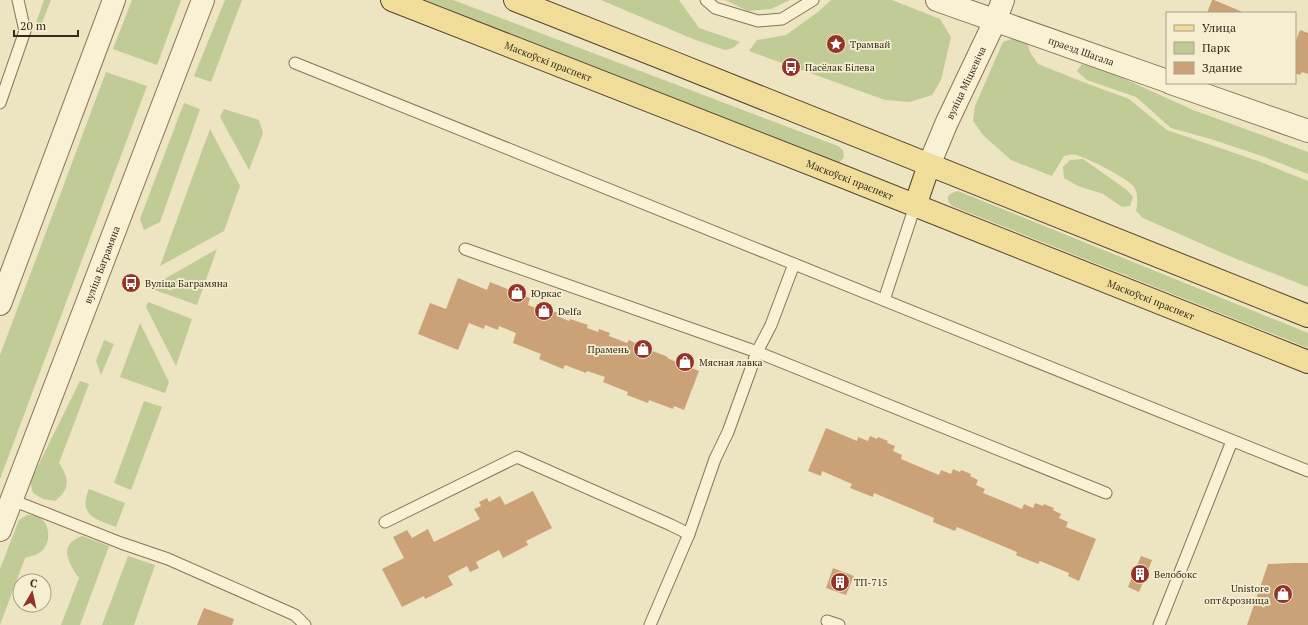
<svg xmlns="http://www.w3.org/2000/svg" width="1308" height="625" font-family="'PT Serif',serif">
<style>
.green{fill:#c0cb96}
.building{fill:#cba278}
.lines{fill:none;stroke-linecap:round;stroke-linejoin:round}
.service-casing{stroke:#867559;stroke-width:13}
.minor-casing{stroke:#867559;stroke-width:24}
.tertiary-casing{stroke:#867559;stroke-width:24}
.primary-casing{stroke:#54432e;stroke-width:24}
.service{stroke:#f8f1d4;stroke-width:11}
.minor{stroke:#f8f1d4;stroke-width:22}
.tertiary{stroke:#f8f1d4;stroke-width:22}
.primary{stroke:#f0dd99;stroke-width:22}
.labels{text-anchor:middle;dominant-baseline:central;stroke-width:3.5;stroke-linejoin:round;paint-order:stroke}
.poi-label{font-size:10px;fill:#362c1d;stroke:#f5eed1;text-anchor:start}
.street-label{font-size:10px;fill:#362c1d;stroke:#f5eed1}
</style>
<rect width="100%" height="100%" fill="#ede4c1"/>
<g class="green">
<path d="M44,0H51L41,25L36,23Z"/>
<path d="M132,0H181L157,65L113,49Z"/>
<path d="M225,0H242L211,82L194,76Z"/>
<path d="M426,0H453L838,146L843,150L844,157L840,162L832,161Z"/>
<path d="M601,0H679L699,28L740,42L733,48L725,50L693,39Z"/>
<path d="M725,0H790L771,9L748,11Z"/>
<path d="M831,0H892L940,19L951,37L941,80L932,95L910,102L885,100L749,51L757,40L786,35L818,12Z"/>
<path d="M1015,38L1027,42L1030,52L1038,64L1083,82L1129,99L1167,130L1258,161L1308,181V287L1234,258L1143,218L1136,211C1138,204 1138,193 1134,187C1128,178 1087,158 1076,155C1072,154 1068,155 1064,156L1052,176L1011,160L983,135L973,121L975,106L1003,42Z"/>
<path d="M1082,64L1107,71L1193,110L1308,152V174L1262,156L1211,139L1171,128L1136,97L1087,80L1077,71Z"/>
<path d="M106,72L147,86L0,479V355Z"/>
<path d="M184,103L200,109L160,222L144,230L140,219Z"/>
<path d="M224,109L259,120L263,133L249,170L220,117Z"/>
<path d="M210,129L240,186L224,231L160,266Z"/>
<path d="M1083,159L1127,190L1133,197L1130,206L1122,207L1103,194L1078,186L1064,178L1063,167L1070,160Z"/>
<path d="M958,191L1308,333V348L952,206L948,201V196L952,193Z"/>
<path d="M217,249L197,305L152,289L154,285Z"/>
<path d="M148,302L192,319L176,366L146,307Z"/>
<path d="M140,323L169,382L165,393L120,377Z"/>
<path d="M104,340L114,344L101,375L96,361Z"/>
<path d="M80,381L89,384L59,463C69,478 71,489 55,501L43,499L33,493L30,482Z"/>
<path d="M144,401L162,407L131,490L114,483Z"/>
<path d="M89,489L125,503L116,527C95,519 78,515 89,489Z"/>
<path d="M27,515C30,515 34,515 37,516C50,522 52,541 42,551C37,555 31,556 25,558L0,625V569L19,520Z"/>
<path d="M82,536L109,546L80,625H61L79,578C68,562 58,545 82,536Z"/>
<path d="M128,556L155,565L134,625H102Z"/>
</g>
<g class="building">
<path d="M1212,0H1214L1245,13H1207Z"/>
<path d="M1300,30L1308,33V74L1302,72L1300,75L1295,73V43Z"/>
<path d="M458,278L487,290L490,282L530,298L528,305L547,312L548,309L558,313L557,316L569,321L570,319L588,325L587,328L598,332L599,329L610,333L609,336L627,343L629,340L639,345L638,347L649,352L650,350L668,357L667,358L679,363L680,360L690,364L689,367L699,371L684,410L674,406L673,409L649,400L648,403L627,395L628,392L603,382L605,377L587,371L586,373L565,365L563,369L539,359L541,354L513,343L516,333L499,326L498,330L485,325L484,329L469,323L458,350L418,334L430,303L446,309Z"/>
<path d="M826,428L857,441L858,437L868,441L870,436L877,439L878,437L888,441L887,443L895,446L893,451L902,455L901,459L939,475L941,470L951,474L953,469L960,472L961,470L971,474L970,476L978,480L976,485L985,489L983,493L1022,509L1024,504L1033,508L1035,503L1043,506L1044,504L1054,508L1053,510L1061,514L1059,518L1068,522L1066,527L1096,539L1079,581L1068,576L1069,573L1040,561L1038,564L1016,555L1017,552L957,527L955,531L933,522L934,518L874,493L873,497L850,488L852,484L822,471L821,476L808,471Z"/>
<path d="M533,491L552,528L526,541L528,545L503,558L499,550L476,562L479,568L470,572L467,566L448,576L453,585L425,599L424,596L402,607L382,569L404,558L393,537L407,530L412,538L428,529L434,542L480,519L474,509L481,506L479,502L487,498L489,502L500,496L505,505Z"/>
<path d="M1141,556L1152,560L1139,592L1128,587Z"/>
<path d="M1293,563H1308V625H1247L1268,564Z"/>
<path d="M833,568L854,576L846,595L826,588Z"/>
<path d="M204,608L234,619L232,625H197Z"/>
</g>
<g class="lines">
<g class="service-casing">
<g id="service">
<path d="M706,0L715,8L758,21L782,19L813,0"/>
<path d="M295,63L1308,471"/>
<path d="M0,103L25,31L18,0"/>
<path d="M465,249L757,352L1106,493"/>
<path d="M884,300L915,206"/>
<path d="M12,500L121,543L168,559L295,615L305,625"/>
<path d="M385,522L517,457L671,525L689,534"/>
<path d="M827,621L839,625"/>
<path d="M650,625L689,534L715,459L728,432L757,352L771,325L794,264"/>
<path d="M1159,625L1232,441"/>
</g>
</g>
<g class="minor-casing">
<g id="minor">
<path id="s1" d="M937,0L1167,81"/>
<path d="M1171,83L1308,131"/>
<path id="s2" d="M929,165L947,122L995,21L1003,0"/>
</g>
</g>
<g class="tertiary-casing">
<g id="tertiary">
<path d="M0,304L114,0"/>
<path id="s3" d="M0,530L203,0"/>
</g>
</g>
<g class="primary-casing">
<g id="primary">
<path id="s4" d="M392,0L844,177L1308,362"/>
<path d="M515,0C780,104 1044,211 1308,316"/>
<path d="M915,206L929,165"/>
</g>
</g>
<use href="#service" class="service"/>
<use href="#minor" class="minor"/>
<use href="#tertiary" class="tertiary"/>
<use href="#primary" class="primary"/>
</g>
<defs>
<g id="sight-disc" transform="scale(1)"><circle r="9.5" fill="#94332a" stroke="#f5eed1"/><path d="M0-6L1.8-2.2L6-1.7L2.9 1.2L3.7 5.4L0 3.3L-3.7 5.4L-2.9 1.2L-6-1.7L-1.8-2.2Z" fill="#fff"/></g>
<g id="bus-disc" transform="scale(1)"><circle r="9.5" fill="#94332a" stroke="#f5eed1"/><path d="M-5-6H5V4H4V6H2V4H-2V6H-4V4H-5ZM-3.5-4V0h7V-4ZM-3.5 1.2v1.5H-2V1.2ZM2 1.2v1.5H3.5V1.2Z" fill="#fff"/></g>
<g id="shop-disc" transform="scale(1)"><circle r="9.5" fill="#94332a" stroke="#f5eed1"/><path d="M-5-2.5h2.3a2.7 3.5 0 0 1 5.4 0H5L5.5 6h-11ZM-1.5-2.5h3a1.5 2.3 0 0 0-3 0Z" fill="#fff"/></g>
<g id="building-disc" transform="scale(1)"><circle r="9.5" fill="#94332a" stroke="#f5eed1"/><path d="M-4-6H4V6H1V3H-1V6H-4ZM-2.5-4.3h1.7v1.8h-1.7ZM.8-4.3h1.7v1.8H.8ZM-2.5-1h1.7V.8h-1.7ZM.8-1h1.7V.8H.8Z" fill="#fff"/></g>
</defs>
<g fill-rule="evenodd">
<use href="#sight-disc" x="836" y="44"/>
<use href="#bus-disc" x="791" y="67"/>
<use href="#bus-disc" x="131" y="283"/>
<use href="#shop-disc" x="517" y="293"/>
<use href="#shop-disc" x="544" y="311"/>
<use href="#shop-disc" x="643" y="349"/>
<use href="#shop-disc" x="685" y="362"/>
<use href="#building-disc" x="1140" y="574"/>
<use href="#building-disc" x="840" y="582"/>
<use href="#shop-disc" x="1283" y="594"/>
</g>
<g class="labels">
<g class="poi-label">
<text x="850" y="44">Трамвай</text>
<text x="805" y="67">Пасёлак Білева</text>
<text x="145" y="283">Вуліца Баграмяна</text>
<text x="531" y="293">Юркас</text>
<text x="558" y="311">Delfa</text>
<text x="629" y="349" text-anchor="end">Прамень</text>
<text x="699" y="362">Мясная лавка</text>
<text x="1154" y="574">Велобокс</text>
<text x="854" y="582">ТП-715</text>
<text x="1269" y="588" text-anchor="end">Unistore<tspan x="1269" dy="12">опт&amp;розница</tspan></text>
</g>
<g class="street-label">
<text stroke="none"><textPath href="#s1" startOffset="153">праезд Шагала</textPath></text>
<text stroke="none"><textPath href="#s4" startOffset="168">Маскоўскі праспект</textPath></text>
<text stroke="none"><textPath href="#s2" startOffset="90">вуліца Міцкевіча</textPath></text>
<text stroke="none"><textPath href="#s4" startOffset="492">Маскоўскі праспект</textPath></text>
<text stroke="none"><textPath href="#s3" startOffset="284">вуліца Баграмяна</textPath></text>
<text stroke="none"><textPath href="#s4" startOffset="816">Маскоўскі праспект</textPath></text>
</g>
</g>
<rect x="1166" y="12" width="130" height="72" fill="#f5eed1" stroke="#a9a089"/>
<rect x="1174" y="25" width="20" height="6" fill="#f0dd99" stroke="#a9a089"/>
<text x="1202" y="32" font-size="12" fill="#362c1d">Улица</text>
<rect x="1174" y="42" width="20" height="12" fill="#c0cb96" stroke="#a9a089"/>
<text x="1202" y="52" font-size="12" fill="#362c1d">Парк</text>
<rect x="1174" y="62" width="20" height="12" fill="#cba278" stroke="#a9a089"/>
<text x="1202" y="72" font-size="12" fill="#362c1d">Здание</text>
<g transform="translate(32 593) rotate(9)"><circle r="19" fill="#f5eed1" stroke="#a9a089"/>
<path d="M0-3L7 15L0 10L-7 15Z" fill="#94332a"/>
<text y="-6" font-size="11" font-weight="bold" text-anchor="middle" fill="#362c1d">С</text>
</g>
<path d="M14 30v6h64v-6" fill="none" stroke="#362c1d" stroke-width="2"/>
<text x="20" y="30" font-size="12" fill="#362c1d" stroke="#f5eed1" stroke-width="3" paint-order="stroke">20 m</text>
</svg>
